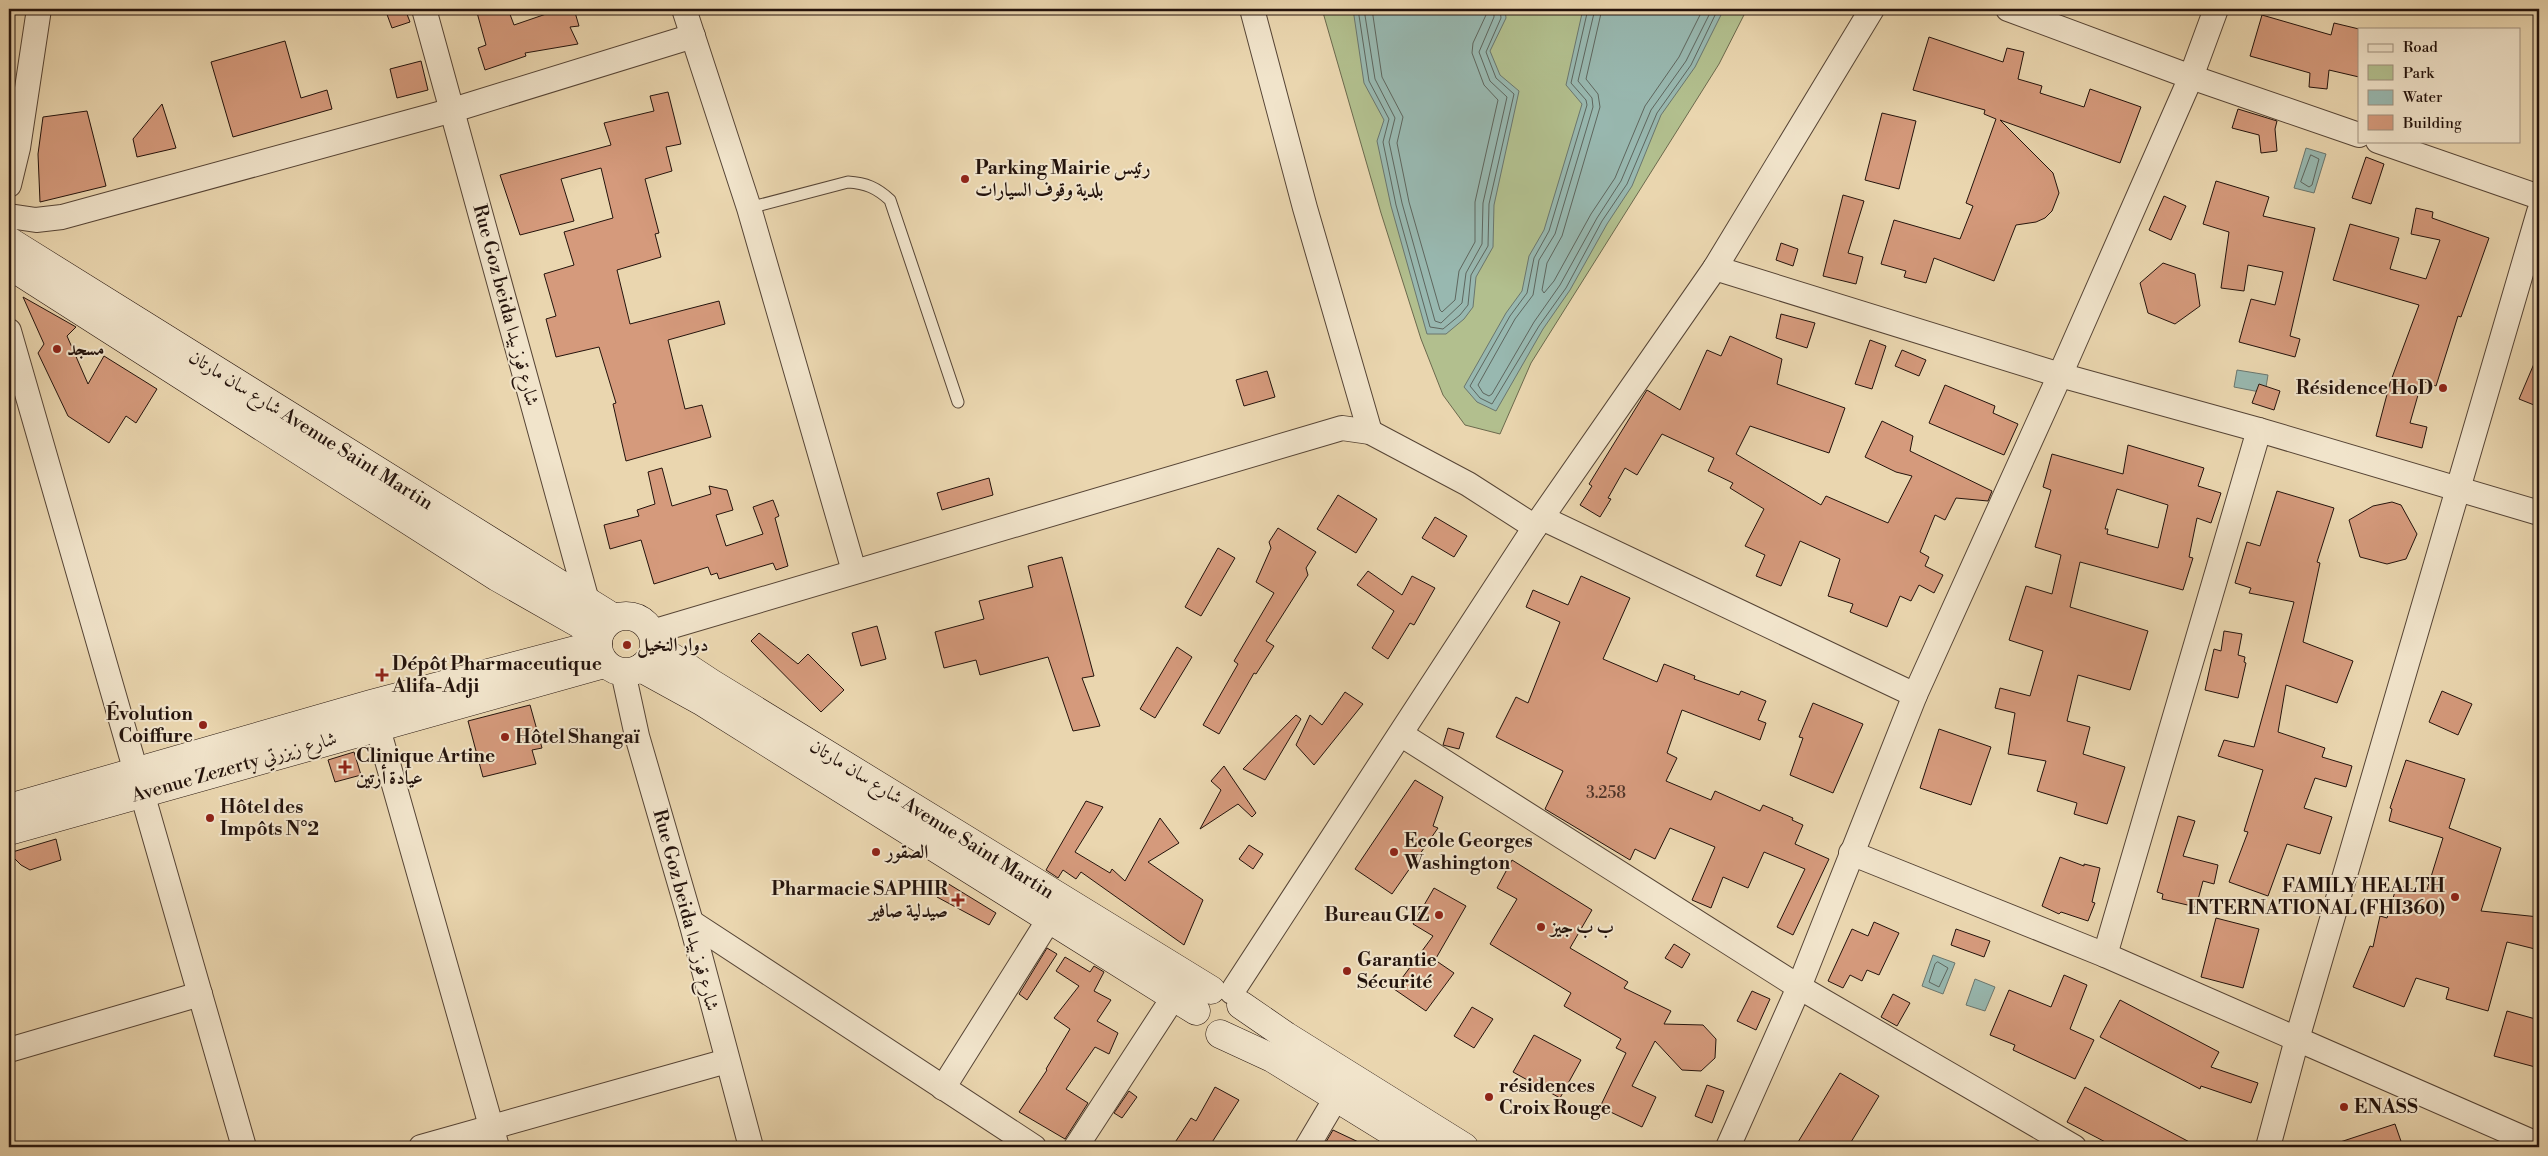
<svg xmlns="http://www.w3.org/2000/svg" width="2548" height="1156" font-family="'Libre Bodoni',Amiri,serif">
<style>
.green{fill:#b2bf8e;stroke:#6b694d}
.water{fill:#98b8b0;stroke:#6a766e}
.lines{fill:none;stroke-linecap:round;stroke-linejoin:round}
.shore{stroke:#5e665e;stroke-width:1}
.building{fill:#d59a7c;stroke:#24130c;fill-rule:evenodd}
.lane-casing{stroke:#564435;stroke-width:13}
.street-casing{stroke:#564435;stroke-width:26}
.secondary-casing{stroke:#24130c;stroke-width:29}
.lane{stroke:#f1e4cb;stroke-width:11}
.street{stroke:#f1e4cb;stroke-width:24}
.secondary{stroke:#f1e4cb;stroke-width:28}
.poi-dot{fill:#8f2418;stroke:#f1e4cb;stroke-width:2}
.labels{text-anchor:middle;dominant-baseline:central;stroke-width:4;stroke-linejoin:round;paint-order:stroke}
.number-label{font-size:16px;fill:#503528}
.poi-label{font-size:19px;font-weight:bold;fill:#24130c;stroke:#f1e4cb;text-anchor:start}
.street-label{font-size:19px;fill:#24130c;stroke:#f1e4cb}
</style>
<rect width="100%" height="100%" fill="#ead6af"/>
<filter id="stains"><feTurbulence type="fractalNoise" baseFrequency=".004" numOctaves="4"/><feColorMatrix values="0 0 0 0 .2 0 0 0 0 .09 0 0 0 0 .02 0 0 0 .5 -.17"/></filter>
<radialGradient id="worn" r=".72"><stop offset=".6" stop-color="#630" stop-opacity="0"/><stop offset="1" stop-color="#630" stop-opacity=".3"/></radialGradient>
<path class="green" d="M1322,9H1747L1719,64L1531,363L1500,434L1465,425L1443,395L1421,339L1381,213Z"/>
<g class="water">
<path d="M1353,9H1505L1506,18L1490,51L1500,75L1519,91L1494,205L1493,247L1476,277L1473,307L1464,319L1446,334H1427L1391,206L1377,141L1384,120L1364,83Z"/>
<path d="M1583,9H1724L1695,67L1661,115L1632,186L1607,224L1570,290L1543,329L1496,411L1477,402L1464,387L1506,313L1522,291L1529,256L1544,230L1582,104L1566,85Z"/>
<path d="M2306,148L2326,154L2314,193L2294,188Z"/>
<path d="M2237,370L2268,375L2265,393L2234,387Z"/>
<path d="M1933,955L1955,963L1943,994L1922,986Z"/>
<path d="M1975,979L1995,987L1985,1011L1966,1005Z"/>
</g>
<g class="lines">
<g class="shore">
<path d="M1358,9L1369,81L1389,119L1383,142L1396,205L1430,327L1443,329L1460,315L1468,305L1471,275L1488,246L1489,204L1514,94L1496,78L1486,52L1501,18L1500,9"/>
<path d="M1364,9L1375,79L1395,118L1389,142L1402,203L1435,321L1441,323L1462,303L1466,273L1482,244L1483,203L1507,97L1490,81L1479,52L1494,17V9"/>
<path d="M1372,9L1382,77L1403,117L1397,143L1409,202L1440,310L1442,312L1455,300L1459,271L1475,242V202L1498,100L1484,85L1472,53L1473,43L1486,15V9"/>
<path d="M1588,9L1571,83L1586,100L1587,105L1549,231L1534,258L1527,293L1510,316L1470,386L1480,398L1492,404L1539,326L1566,288L1602,221L1627,184L1657,113L1691,65L1718,9"/>
<path d="M1595,9L1578,81L1592,98L1593,107L1555,234L1539,260L1533,295L1515,319L1478,385L1483,393L1489,396L1492,394L1534,322L1560,285L1597,218L1621,181L1651,110L1686,61L1712,9"/>
<path d="M1602,9L1586,79L1598,94L1600,107L1562,236L1547,263L1542,290L1544,293L1554,281L1591,214L1615,178L1645,106L1679,57L1703,9"/>
<path d="M2311,155L2319,159L2312,185L2309,187L2301,182Z"/>
<path d="M1938,962L1948,968L1939,987L1929,982L1935,964Z"/>
</g>
</g>
<g class="building">
<path d="M385,9H405L410,22L392,28Z"/>
<path d="M476,9H508L514,25L552,12L551,9H574L579,26L570,27L578,44L525,53L526,56L485,70L478,48L486,45Z"/>
<path d="M2262,15L2331,35L2334,23L2359,29V77L2329,70L2327,89L2309,87L2310,73L2250,56Z"/>
<path d="M1929,37L2003,62L2007,48L2024,52L2018,79L2042,86L2040,93L2084,107L2090,89L2141,107L2120,163L2000,120L2053,173L2059,193L2052,211L2045,218L2036,222L2016,225L1994,281L1934,258L1926,283L1904,277L1906,271L1881,264L1894,220L1960,239L1973,206L1966,203L1996,119L1984,114L1985,110L1913,90Z"/>
<path d="M285,41L301,98L327,90L332,109L233,137L211,62Z"/>
<path d="M421,61L428,90L397,98L390,69Z"/>
<path d="M668,92L681,144L666,147L672,171L645,179L659,233L655,234L661,257L617,270L630,324L719,301L725,324L668,340L685,409L702,405L711,437L626,461L613,404L616,403L599,347L556,357L546,319L556,316L544,274L574,265L564,232L613,218L601,168L561,179L574,221L520,235L500,175L611,145L604,123L654,111L650,96Z"/>
<path d="M162,104L176,148L137,157L133,139Z"/>
<path d="M2238,109L2277,121L2275,129L2277,151L2261,153L2259,135L2232,128Z"/>
<path d="M87,111L106,186L40,202L38,154L43,117Z"/>
<path d="M1882,113L1916,121L1899,189L1865,180Z"/>
<path d="M2366,157L2384,164L2371,204L2352,198Z"/>
<path d="M2216,181L2269,197L2263,216L2315,228L2290,336L2300,339L2295,357L2239,342L2251,299L2275,305L2283,272L2248,265L2244,291L2221,288L2229,232L2203,224Z"/>
<path d="M1843,195L1864,201L1848,253L1863,257L1856,284L1823,276Z"/>
<path d="M2164,196L2186,206L2171,240L2149,230Z"/>
<path d="M2416,208L2433,212L2432,218L2489,238L2461,317L2458,316L2436,386L2422,381L2410,423L2427,427L2422,448L2376,436L2390,383L2419,305L2333,280L2350,224L2399,238L2390,269L2426,279L2440,240L2411,234Z"/>
<path d="M1781,243L1798,249L1793,266L1776,260Z"/>
<path d="M2163,263L2195,274L2200,306L2175,324L2148,313L2140,283Z"/>
<path d="M23,297L76,327L67,336L88,384L104,356L157,389L136,423L126,416L109,443L68,416L38,353L44,344Z"/>
<path d="M1781,314L1815,323L1807,348L1776,338Z"/>
<path d="M1730,336L1782,359L1777,384L1845,408L1829,453L1750,426L1736,454L1821,505L1826,496L1888,523L1912,476L1896,472L1865,457L1882,421L1913,436L1910,451L1992,491L1988,501L1956,498L1945,520L1935,515L1920,552L1929,557L1925,566L1943,575L1934,593L1919,585L1911,601L1900,596L1887,627L1850,612L1853,604L1828,596L1840,559L1800,541L1781,586L1756,576L1765,555L1745,546L1764,509L1730,488L1733,483L1708,471L1714,458L1662,434L1637,475L1625,468L1608,498L1611,499L1600,517L1580,505L1592,486L1589,484L1647,390L1680,410L1707,350L1721,356Z"/>
<path d="M1870,340L1886,346L1872,389L1855,384Z"/>
<path d="M1902,350L1926,360L1919,376L1895,366Z"/>
<path d="M2539,352V407L2519,399Z"/>
<path d="M1267,371L1275,397L1244,406L1236,380Z"/>
<path d="M2259,384L2280,391L2274,410L2252,403Z"/>
<path d="M1945,385L1995,406L1993,413L2018,424L2004,455L1929,423Z"/>
<path d="M2128,445L2204,468L2198,486L2221,493L2211,523L2197,518L2189,557L2193,558L2183,590L2080,562L2070,607L2148,631L2130,690L2078,675L2067,721L2090,727L2083,754L2125,767L2107,824L2074,814L2077,803L2037,791L2046,761L2008,754L2015,713L1995,708L2000,688L2030,696L2043,651L2009,640L2026,586L2052,594L2061,555L2035,547L2051,490L2043,487L2052,454L2123,474ZM2117,489L2168,505L2158,548L2107,534L2108,529H2105Z"/>
<path d="M662,468L672,506L711,494L709,486L727,490L733,510L716,515L726,546L763,534L753,507L773,500L779,516L775,518L788,566L776,570L773,563L719,579L717,573L711,575L708,567L654,584L641,540L610,549L604,525L639,516L637,510L655,504L648,472Z"/>
<path d="M989,478L993,495L942,510L937,493Z"/>
<path d="M2277,491L2334,508L2317,562L2320,563L2303,642L2353,661L2337,703L2286,685L2278,732L2325,748L2322,757L2352,766L2346,787L2315,778L2304,808L2332,817L2320,854L2287,844L2268,896L2229,882L2248,832L2244,831L2263,770L2218,756L2224,740L2254,747L2294,602L2249,593L2251,588L2235,583L2247,542L2260,546Z"/>
<path d="M1338,495L1377,519L1356,553L1317,529Z"/>
<path d="M2392,502L2401,505L2417,534L2406,559L2387,564L2360,557L2349,520L2373,506Z"/>
<path d="M1435,517L1467,536L1454,557L1422,538Z"/>
<path d="M1278,528L1316,552L1306,568L1308,575L1266,641L1274,646L1256,674L1254,673L1219,734L1203,725L1238,664L1234,661L1274,593L1256,582L1271,548L1269,542Z"/>
<path d="M1218,548L1235,558L1201,616L1185,607Z"/>
<path d="M1062,557L1094,676L1082,678L1100,726L1073,731L1048,657L980,675L976,660L944,668L935,632L984,619L979,601L1033,587L1028,566Z"/>
<path d="M1368,571L1402,595L1412,576L1435,588L1414,625L1410,623L1388,659L1372,648L1394,611L1357,585Z"/>
<path d="M1581,576L1630,598L1603,659L1657,682L1664,664L1695,676L1694,679L1739,695L1741,691L1766,701L1758,720L1766,723L1760,740L1682,710L1667,753L1677,758L1666,781L1711,800L1715,791L1760,811L1763,805L1793,818L1792,820L1803,825L1795,844L1829,859L1793,935L1777,927L1805,869L1764,852L1748,888L1723,877L1711,908L1692,900L1715,847L1670,828L1655,859L1635,849L1630,860L1545,809L1563,771L1496,737L1516,697L1528,703L1560,622L1526,607L1533,590L1568,605Z"/>
<path d="M877,626L886,659L861,666L852,633Z"/>
<path d="M2224,631L2242,634L2238,655L2245,657L2244,662L2246,663L2238,698L2205,690L2214,649L2221,651Z"/>
<path d="M759,633L798,664L808,654L844,690L821,712L751,641Z"/>
<path d="M1177,647L1192,657L1155,718L1140,709Z"/>
<path d="M2442,691L2472,704L2458,735L2429,722Z"/>
<path d="M1345,692L1363,704L1314,765L1296,745L1310,715L1322,725Z"/>
<path d="M1813,703L1863,724L1833,793L1790,775L1803,738L1799,737Z"/>
<path d="M530,705L542,748L532,750L536,764L483,777L468,721Z"/>
<path d="M1296,715L1301,719L1265,780L1243,769Z"/>
<path d="M1448,728L1464,733L1459,749L1443,745Z"/>
<path d="M1939,729L1991,747L1971,805L1920,788Z"/>
<path d="M354,752L361,775L335,782L328,760Z"/>
<path d="M2406,760L2465,779L2449,828L2501,848L2481,911L2539,917V950L2507,942L2488,1011L2446,999L2449,988L2416,978L2404,1007L2353,987L2370,946L2373,947L2380,916L2387,918L2397,885L2426,893L2443,838L2389,821L2392,809L2390,808Z"/>
<path d="M1224,766L1256,813L1252,817L1238,804L1200,829L1221,790L1211,781Z"/>
<path d="M1415,780L1443,797L1433,826L1438,828L1392,894L1355,869Z"/>
<path d="M1086,801L1103,807L1075,852L1110,873L1112,869L1125,881L1160,818L1179,843L1148,862L1203,900L1184,945L1081,872L1076,879L1063,870L1058,878L1046,870Z"/>
<path d="M2178,816L2195,821L2183,856L2218,865L2214,884L2203,881L2196,907L2162,899L2163,894L2157,892Z"/>
<path d="M56,839L61,860L30,870L21,865L9,853Z"/>
<path d="M1249,845L1263,854L1253,869L1239,859Z"/>
<path d="M2060,857L2084,866V864L2100,868L2092,902L2095,903L2088,921L2061,912L2059,914L2042,906Z"/>
<path d="M1512,860L1592,910L1570,948L1628,982L1624,988L1671,1011L1664,1024L1703,1025L1716,1039L1715,1058L1701,1071L1682,1070L1655,1041L1632,1086L1656,1097L1642,1127L1600,1107L1626,1053L1616,1048L1621,1039L1564,1006L1571,993L1490,944L1517,899L1497,888Z"/>
<path d="M947,883L996,913L989,925L937,897Z"/>
<path d="M1434,888L1466,906L1435,960L1454,973L1426,1011L1394,989L1433,936L1413,924Z"/>
<path d="M2216,918L2259,929L2243,988L2201,977Z"/>
<path d="M1874,922L1899,933L1879,975L1867,970L1862,981L1850,975L1843,988L1828,981L1852,929L1868,936Z"/>
<path d="M1956,929L1990,941L1984,957L1951,945Z"/>
<path d="M1674,944L1690,954L1682,968L1665,958Z"/>
<path d="M1047,948L1057,954L1027,1000L1019,994Z"/>
<path d="M1065,957L1090,972L1094,966L1104,972L1094,991L1111,1000L1097,1021L1118,1033L1109,1054L1095,1047L1066,1089L1088,1103L1065,1139L1019,1112L1047,1070L1046,1069L1070,1029L1054,1018L1079,986L1056,971Z"/>
<path d="M2064,975L2087,985L2070,1029L2094,1040L2075,1079L2013,1050L2015,1045L1990,1035L2009,990L2051,1007Z"/>
<path d="M1752,991L1770,999L1756,1030L1737,1021Z"/>
<path d="M1893,994L1910,1003L1897,1026L1881,1017Z"/>
<path d="M2120,1000L2219,1052L2211,1067L2258,1083L2251,1103L2201,1086L2200,1089L2100,1037Z"/>
<path d="M1472,1007L1493,1019L1474,1048L1454,1036Z"/>
<path d="M2507,1011L2539,1020V1068L2494,1056Z"/>
<path d="M1534,1035L1581,1060L1560,1098L1513,1072Z"/>
<path d="M1840,1073L1879,1096L1848,1147H1795Z"/>
<path d="M1707,1085L1724,1091L1712,1123L1695,1116Z"/>
<path d="M1215,1087L1239,1100L1209,1147H1172L1191,1118L1196,1121Z"/>
<path d="M2085,1087L2199,1147H2115L2067,1122Z"/>
<path d="M1129,1091L1137,1097L1122,1118L1114,1113Z"/>
<path d="M2395,1124L2403,1147H2334V1144Z"/>
<path d="M1333,1130L1369,1147H1323Z"/>
</g>
<g class="lines">
<g class="lane-casing">
<path id="lane" d="M749,208L848,182C866,183 877,188 890,200L958,402"/>
</g>
<g class="street-casing">
<g id="street">
<path d="M424,9L587,601"/>
<path d="M684,9L749,208L854,571"/>
<path d="M1252,9L1305,208L1370,432"/>
<path d="M2008,9L2191,77L2359,135"/>
<path d="M2378,141L2539,197"/>
<path d="M9,185L18,148L39,9"/>
<path d="M9,216L36,220L62,217L453,110L693,36"/>
<path d="M1715,268L2060,375L2259,430L2539,513"/>
<path d="M9,331L244,1147"/>
<path d="M1542,518L1915,695"/>
<path d="M652,632L1342,428L1370,432L1468,484L1535,527"/>
<path d="M623,672L637,736L691,922L751,1147"/>
<path d="M373,711L497,1147"/>
<path d="M1402,735L1799,987L2074,1147"/>
<path d="M1851,853L2105,955L2539,1145"/>
<path d="M691,922L1034,1147"/>
<path d="M2105,955L2259,430"/>
<path d="M1232,992L1535,527L1715,268L1872,9"/>
<path d="M9,1050L200,994"/>
<path d="M943,1088L1050,918"/>
<path d="M421,1147L727,1061"/>
<path d="M1076,1147L1173,998"/>
<path d="M1307,1147L1336,1098"/>
<path d="M1728,1147L1799,987L1915,695L2060,375L2191,77L2216,9"/>
<path d="M2268,1147L2297,1039L2539,212"/>
</g>
</g>
<g class="secondary-casing">
<g id="secondary">
<path d="M9,241L614,618"/>
<path d="M9,265L497,577L599,635"/>
<circle cx="626" cy="644" r="28"/>
<path d="M655,646L711,683L1211,990"/>
<path d="M641,668L701,701L1196,1011"/>
<path d="M9,808L371,704L598,644"/>
<path d="M9,831L604,664"/>
<path d="M1241,1005L1286,1036L1464,1147"/>
<path d="M1220,1034L1272,1058L1416,1147"/>
</g>
</g>
<use href="#lane" class="lane"/>
<use href="#street" class="street"/>
<use href="#secondary" class="secondary"/>
</g>
<g class="poi-dot">
<circle cx="965" cy="179" r="5"/>
<circle cx="57" cy="349" r="5"/>
<circle cx="2443" cy="388" r="5"/>
<circle cx="627" cy="645" r="5"/>
<path d="M379.5 667.5h5v5h5v5h-5v5h-5v-5h-5v-5h5z"/>
<circle cx="203" cy="725" r="5"/>
<circle cx="505" cy="737" r="5"/>
<path d="M342.5 759.5h5v5h5v5h-5v5h-5v-5h-5v-5h5z"/>
<circle cx="210" cy="818" r="5"/>
<circle cx="876" cy="852" r="5"/>
<circle cx="1394" cy="852" r="5"/>
<circle cx="2455" cy="897" r="5"/>
<path d="M955.5 892.5h5v5h5v5h-5v5h-5v-5h-5v-5h5z"/>
<circle cx="1439" cy="915" r="5"/>
<circle cx="1541" cy="927" r="5"/>
<circle cx="1347" cy="971" r="5"/>
<circle cx="1489" cy="1097" r="5"/>
<circle cx="2344" cy="1107" r="5"/>
</g>
<g class="labels">
<g class="number-label">
<text x="1606" y="793">3.258</text>
</g>
<g class="poi-label">
<text x="975" y="168">Parking Mairie رئيس<tspan x="975" dy="22">بلدية وقوف السيارات</tspan></text>
<text x="67" y="349">مسجد</text>
<text x="2433" y="388" text-anchor="end">Résidence HoD</text>
<text x="637" y="645">دوار النخيل</text>
<text x="392" y="664">Dépôt Pharmaceutique<tspan x="392" dy="22">Alifa-Adji</tspan></text>
<text x="193" y="714" text-anchor="end">Évolution<tspan x="193" dy="22">Coiffure</tspan></text>
<text x="515" y="737">Hôtel Shangaï</text>
<text x="356" y="756">Clinique Artine<tspan x="356" dy="22">عيادة أرتين</tspan></text>
<text x="220" y="807">Hôtel des<tspan x="220" dy="22">Impôts N°2</tspan></text>
<text x="1404" y="841">Ecole Georges<tspan x="1404" dy="22">Washington</tspan></text>
<text x="886" y="852">الصقور</text>
<text x="2445" y="886" text-anchor="end">FAMILY HEALTH<tspan x="2445" dy="22">INTERNATIONAL (FHI360)</tspan></text>
<text x="948" y="889" text-anchor="end">Pharmacie SAPHIR<tspan x="948" dy="22">صيدلية صافير</tspan></text>
<text x="1429" y="915" text-anchor="end">Bureau GIZ</text>
<text x="1551" y="927">ب ب جيز</text>
<text x="1357" y="960">Garantie<tspan x="1357" dy="22">Sécurité</tspan></text>
<text x="1499" y="1086">résidences<tspan x="1499" dy="22">Croix Rouge</tspan></text>
<text x="2354" y="1107">ENASS</text>
</g>
<g class="street-label">
<text transform="translate(506 305) rotate(75)">Rue Goz beida شارع قوز بيدا</text>
<text transform="translate(311 430) rotate(32)">شارع سان مارتان Avenue Saint Martin</text>
<text transform="translate(234 767) rotate(-16)">Avenue Zezerty شارع زيزرتي</text>
<text transform="translate(932 819) rotate(32)">شارع سان مارتان Avenue Saint Martin</text>
<text transform="translate(686 910) rotate(75)">Rue Goz beida شارع قوز بيدا</text>
</g>
</g>
<rect width="2548" height="1156" fill="none" stroke="#ead6af" stroke-width="30"/>
<rect x="10" y="10" width="2528" height="1136" fill="none" stroke="#24130c" stroke-width="2.5"/>
<rect x="15" y="15" width="2518" height="1126" fill="none" stroke="#24130c"/>
<rect x="2358" y="28" width="162" height="115" fill="#f1e4cb" stroke="#9f907f"/>
<rect x="2368" y="44" width="25" height="8" fill="#f1e4cb" stroke="#9f907f"/>
<text x="2403" y="52" font-size="15" fill="#24130c">Road</text>
<rect x="2368" y="65" width="25" height="15" fill="#b2bf8e" stroke="#9f907f"/>
<text x="2403" y="78" font-size="15" fill="#24130c">Park</text>
<rect x="2368" y="90" width="25" height="15" fill="#98b8b0" stroke="#9f907f"/>
<text x="2403" y="102" font-size="15" fill="#24130c">Water</text>
<rect x="2368" y="115" width="25" height="15" fill="#d59a7c" stroke="#9f907f"/>
<text x="2403" y="128" font-size="15" fill="#24130c">Building</text>
<rect width="100%" height="100%" filter="url(#stains)"/>
<rect width="100%" height="100%" fill="url(#worn)"/>
</svg>
